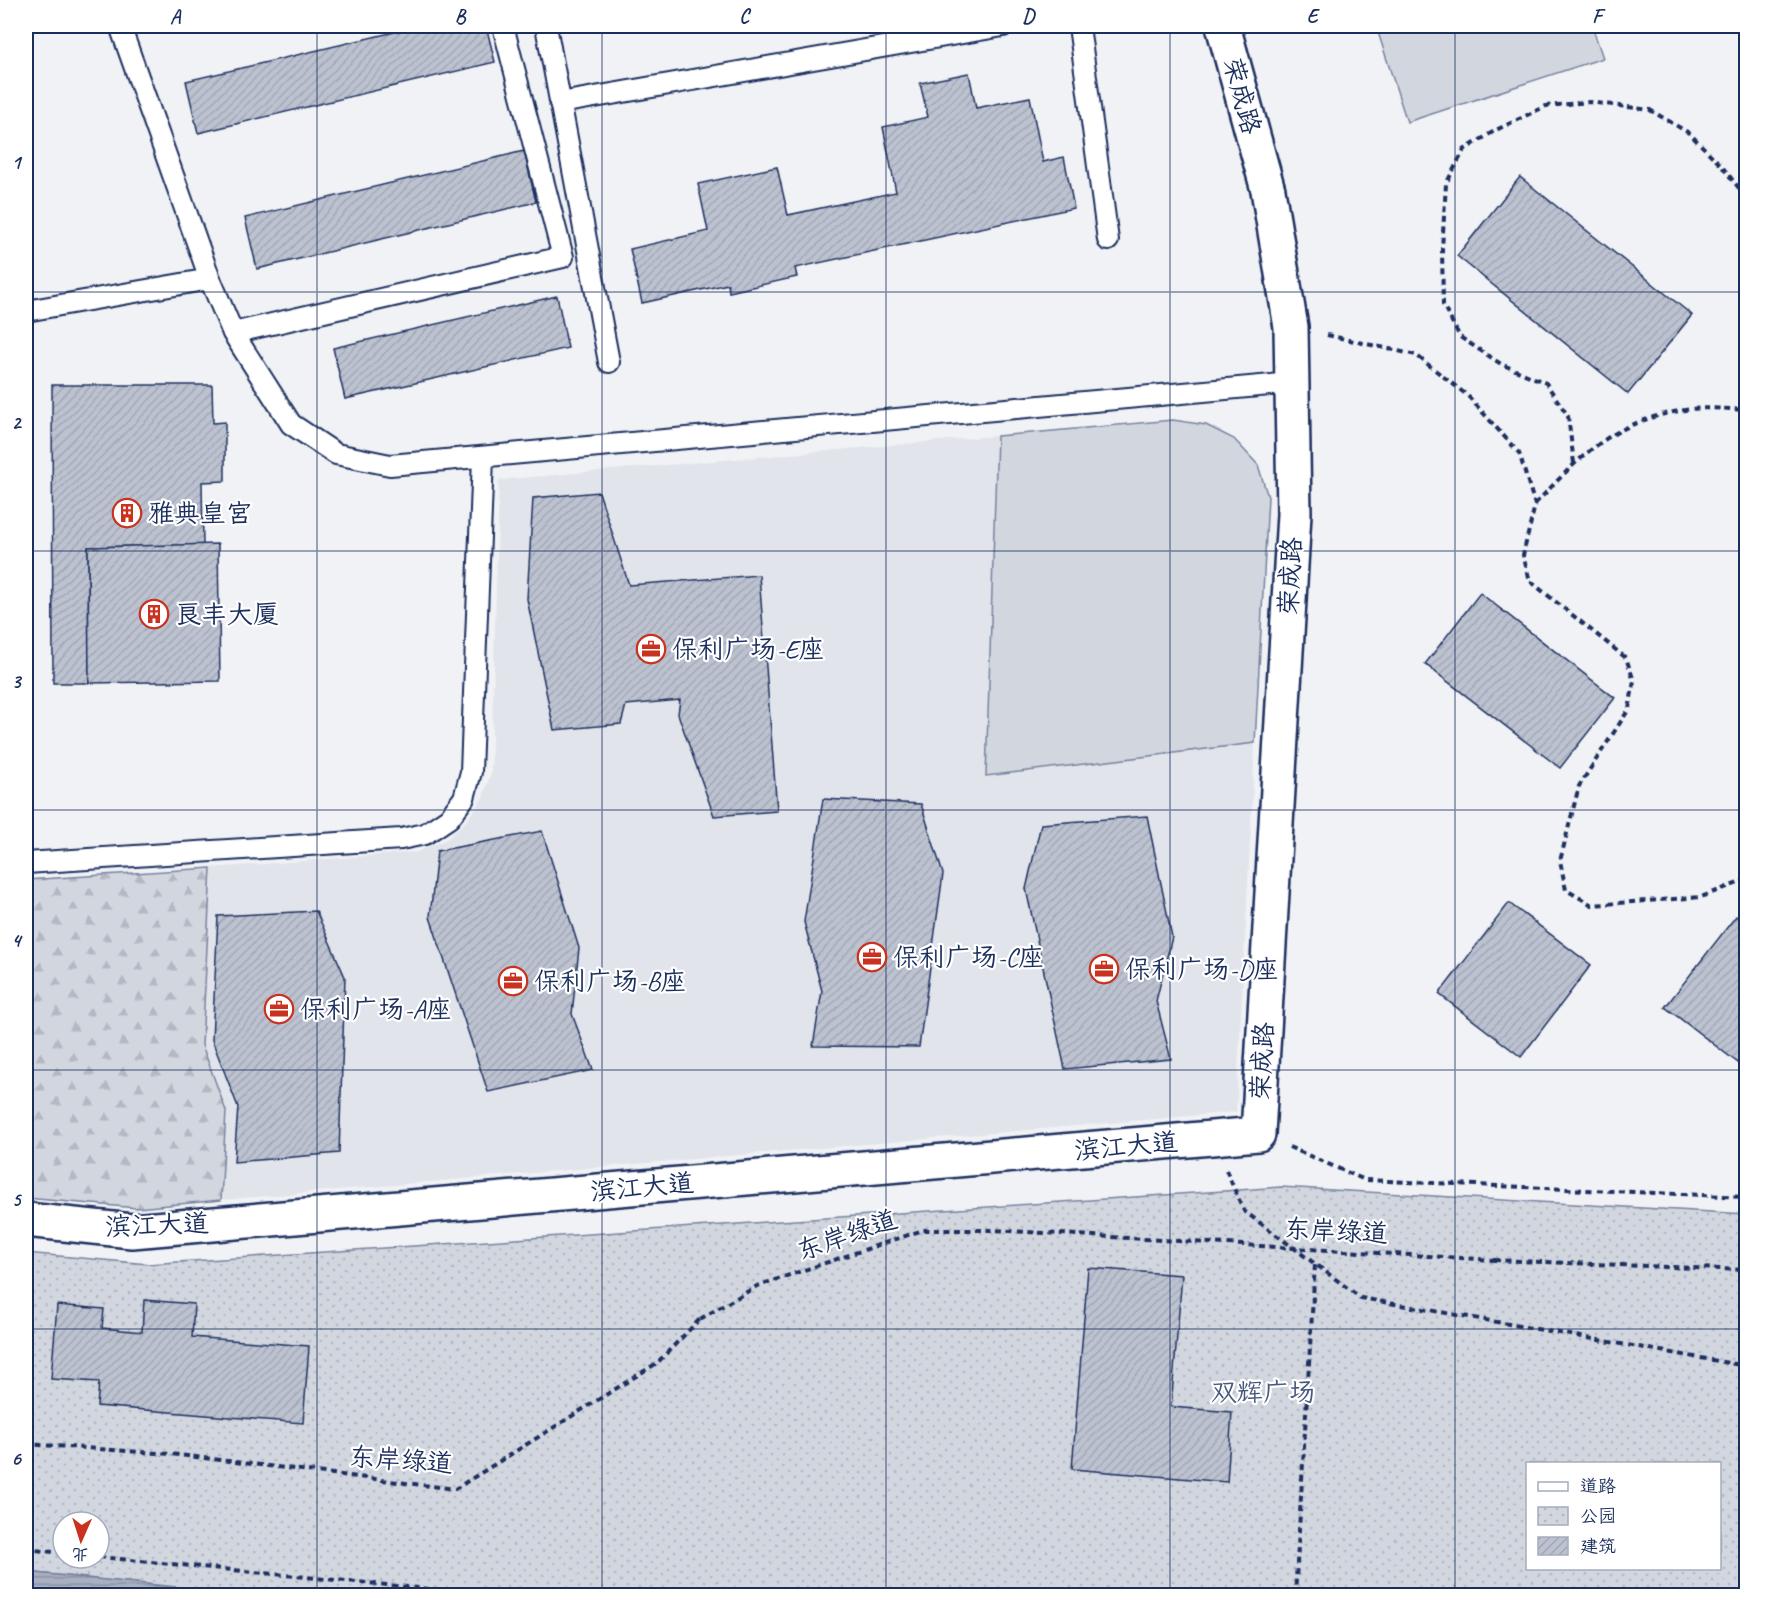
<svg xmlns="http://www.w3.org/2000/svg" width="1772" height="1621" font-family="Caveat,'LXGW WenKai TC',sans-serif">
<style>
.built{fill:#e1e4ea}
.green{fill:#d2d6df;stroke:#76829e;stroke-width:1.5}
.forest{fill:url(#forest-firs);stroke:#76829e;stroke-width:1.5}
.park{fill:url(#park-dots);stroke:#76829e;stroke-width:1.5;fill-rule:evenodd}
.water{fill:url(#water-rules);stroke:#707c9a;stroke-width:1.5}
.building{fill:url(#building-hatch);stroke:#1b2f5e;stroke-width:1.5}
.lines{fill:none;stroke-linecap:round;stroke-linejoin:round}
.lane-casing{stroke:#1b2f5e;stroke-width:24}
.street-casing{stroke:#1b2f5e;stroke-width:38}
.path{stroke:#1b2f5e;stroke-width:4;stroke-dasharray:6 4.5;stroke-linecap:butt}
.lane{stroke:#fff;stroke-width:20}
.street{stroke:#fff;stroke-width:33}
.path-bridge{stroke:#1b2f5e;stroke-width:4;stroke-dasharray:6 4.5;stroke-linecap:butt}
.grid{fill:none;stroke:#1b2f5e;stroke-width:1.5;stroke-opacity:0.55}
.labels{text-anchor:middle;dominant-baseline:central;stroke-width:4.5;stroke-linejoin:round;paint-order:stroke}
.street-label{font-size:26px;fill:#1b2f5e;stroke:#fff}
.poi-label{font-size:26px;fill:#1b2f5e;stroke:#fff;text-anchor:start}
.park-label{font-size:26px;fill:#49597e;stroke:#fff}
.neatline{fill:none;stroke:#1b2f5e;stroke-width:2}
.grid-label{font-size:20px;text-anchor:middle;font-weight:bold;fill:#1b2f5e}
</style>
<defs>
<pattern id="forest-firs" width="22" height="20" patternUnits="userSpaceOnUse" patternTransform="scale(1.5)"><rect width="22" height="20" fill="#d2d6df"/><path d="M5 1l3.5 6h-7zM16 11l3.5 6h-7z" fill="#b4b8c2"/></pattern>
<pattern id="park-dots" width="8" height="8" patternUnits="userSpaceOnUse" patternTransform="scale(1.5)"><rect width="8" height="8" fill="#d2d6df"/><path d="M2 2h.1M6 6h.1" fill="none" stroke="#b4b8c2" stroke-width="1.8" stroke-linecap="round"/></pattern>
<pattern id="water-rules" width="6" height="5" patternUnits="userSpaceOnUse" patternTransform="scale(1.5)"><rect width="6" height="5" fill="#a8b0c2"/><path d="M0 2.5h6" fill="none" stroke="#8890a1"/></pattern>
<pattern id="building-hatch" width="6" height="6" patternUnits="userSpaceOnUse" patternTransform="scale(1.5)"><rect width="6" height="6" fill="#bcc2d0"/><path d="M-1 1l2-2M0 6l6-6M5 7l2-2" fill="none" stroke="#a1a7b5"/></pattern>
</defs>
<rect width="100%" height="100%" fill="#f1f2f5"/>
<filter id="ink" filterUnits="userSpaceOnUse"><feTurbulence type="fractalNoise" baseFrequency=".0167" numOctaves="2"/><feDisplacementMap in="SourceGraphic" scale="12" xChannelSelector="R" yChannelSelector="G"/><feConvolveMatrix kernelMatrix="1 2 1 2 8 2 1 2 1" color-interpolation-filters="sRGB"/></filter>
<g filter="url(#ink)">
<path class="built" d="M1173,420L1206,425L1234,439L1258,465L1268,497L1236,1112L221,1200L226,1111L202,1045L211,868L417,852L447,839L467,820L482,799L491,773L499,480Z"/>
<g class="green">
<path d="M1376,26H1592L1603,58L1407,122Z"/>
<path d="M1173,420L1206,425L1234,439L1258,465L1268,497L1255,743L986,776L997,436Z"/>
</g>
<path class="forest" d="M211,868L202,1045L226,1111L221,1200L137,1208L26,1198V880Z"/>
<path class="park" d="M1281,1187L1746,1214V1595L257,1596L26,1572V1253L148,1264ZM1528,1464H1720V1568H1528ZM63,1522H99V1558H63Z"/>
<path class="water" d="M26,1572L257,1595H26Z"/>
<g class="building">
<path d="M420,26H486L495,62L198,133L186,81Z"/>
<path d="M969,73L976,108L1030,97L1043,162L1064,157L1074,208L795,268L797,277L729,292L728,284L642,303L630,249L708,231L698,184L777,167L788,215L896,192L883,127L928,117L920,83Z"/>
<path d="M524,151L536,202L257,269L245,218Z"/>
<path d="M1520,177L1692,315L1628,394L1457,256Z"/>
<path d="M557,296L568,348L345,399L333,348Z"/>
<path d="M52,385H212L213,423L225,422V481L202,482L203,545L88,547L89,683H53Z"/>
<path d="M599,492L629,585L759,575L777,811L714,816L678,714L680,700L626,705L621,724L554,730L527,599L533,498Z"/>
<path d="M218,544L220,681L89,683L88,547Z"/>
<path d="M1480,593L1615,698L1560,768L1425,664Z"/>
<path d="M823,799L921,804L943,874L919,1047L813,1046L822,991L804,922Z"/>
<path d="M1147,816L1172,937L1156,1001L1171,1059L1065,1069L1026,889L1041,824Z"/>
<path d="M542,831L579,948L572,1014L593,1070L488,1092L430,917L437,851Z"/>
<path d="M1509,903L1591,965L1521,1057L1439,994Z"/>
<path d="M316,911L345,977L339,1153L234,1162L238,1107L212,1040L218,916Z"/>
<path d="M1736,916L1746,924V1069L1665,1007Z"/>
<path d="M1088,1268L1182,1275L1171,1407L1232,1412L1227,1482L1072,1469Z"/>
<path d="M144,1300L194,1304L192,1337L309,1346L303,1423L97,1406L99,1382L51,1379L57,1305L104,1309L102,1328L142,1332Z"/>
</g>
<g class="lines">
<g class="lane-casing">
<g id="lane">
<path d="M120,26L210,279L233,333L291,424L336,454L390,465L1292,383"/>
<path d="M546,26L609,362"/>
<path d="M1079,26L1108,240"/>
<path d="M560,103L1003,26"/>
<path d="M26,311L210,279"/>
<path d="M233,333L563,257L503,26"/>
<path d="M26,863L401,839L425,834L449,818L464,798L471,772L483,457"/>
</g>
</g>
<g class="street-casing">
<path id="street" d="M26,1220L132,1231L1258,1134L1294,514L1291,327L1268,190L1223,26"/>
</g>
<g class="path">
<path d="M1327,335L1416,355L1468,396L1519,453L1535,505L1523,555L1530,581L1626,658L1634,681L1629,709L1579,786L1560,861L1566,890L1592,905L1701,897L1746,880"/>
<path d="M1574,463L1568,416L1546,383L1501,364L1460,337L1443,305L1442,249L1446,184L1464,150L1496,130L1546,106L1590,102L1650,110L1689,133L1720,164L1746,197"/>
<path d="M1535,504C1585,451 1615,420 1691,409C1709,407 1729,409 1746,410"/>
<path d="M1289,1147L1365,1180L1746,1197"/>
<path d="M1226,1170L1244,1211L1361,1298L1746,1366"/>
<path d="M1494,1260L1746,1270"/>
<path d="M26,1444L171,1454L455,1489L657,1363L700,1319"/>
<path d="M26,1549L63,1553"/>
<path d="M99,1557L501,1596"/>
<path d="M1295,1596L1315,1264"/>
</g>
<use href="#lane" class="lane"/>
<use href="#street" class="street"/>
<path class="path-bridge" d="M700,1319L757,1286L923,1230H994L1494,1260"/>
</g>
</g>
<path class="grid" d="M317,26V1596M602,26V1596M886,26V1596M1170,26V1596M1455,26V1596M26,292H1746M26,551H1746M26,810H1746M26,1070H1746M26,1329H1746"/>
<defs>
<g id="building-ring" transform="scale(1.5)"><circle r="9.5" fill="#fff" stroke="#c8321e" stroke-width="1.5"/><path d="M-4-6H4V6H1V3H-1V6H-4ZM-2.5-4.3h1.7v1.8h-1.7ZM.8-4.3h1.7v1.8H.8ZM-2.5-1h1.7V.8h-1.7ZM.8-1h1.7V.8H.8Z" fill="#c8321e"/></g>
<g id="office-ring" transform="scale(1.5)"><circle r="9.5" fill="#fff" stroke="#c8321e" stroke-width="1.5"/><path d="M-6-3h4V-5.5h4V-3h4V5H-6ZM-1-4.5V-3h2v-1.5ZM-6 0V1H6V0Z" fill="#c8321e"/></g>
</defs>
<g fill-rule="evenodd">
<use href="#building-ring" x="127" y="513"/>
<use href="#building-ring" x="154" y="614"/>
<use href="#office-ring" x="651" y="649"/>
<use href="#office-ring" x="872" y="957"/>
<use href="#office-ring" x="1104" y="969"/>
<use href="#office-ring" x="513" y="981"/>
<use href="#office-ring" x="279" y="1009"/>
</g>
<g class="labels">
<g class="street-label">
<text transform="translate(1242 96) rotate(75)">荣成路</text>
<text transform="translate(1290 576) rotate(-87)">荣成路</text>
<text transform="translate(1262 1061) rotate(-87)">荣成路</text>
<text transform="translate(1126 1146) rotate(-5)">滨江大道</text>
<text transform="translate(642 1187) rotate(-5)">滨江大道</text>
<text transform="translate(157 1225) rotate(-2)">滨江大道</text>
<text transform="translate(1336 1231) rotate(3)">东岸绿道</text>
<text transform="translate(847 1235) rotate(-19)">东岸绿道</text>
<text transform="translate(401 1460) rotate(4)">东岸绿道</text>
</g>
<g class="poi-label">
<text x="148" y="513">雅典皇宫</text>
<text x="175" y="614">良丰大厦</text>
<text x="672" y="649">保利广场-E座</text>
<text x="893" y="957">保利广场-C座</text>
<text x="1125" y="969">保利广场-D座</text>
<text x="534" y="981">保利广场-B座</text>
<text x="300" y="1009">保利广场-A座</text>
</g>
<g class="park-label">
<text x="1263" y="1392">双辉广场</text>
</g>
</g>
<rect width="1772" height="1621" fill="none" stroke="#fff" stroke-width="66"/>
<rect x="1526" y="1462" width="195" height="108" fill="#ffffff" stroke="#a4acbf" stroke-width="1.5"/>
<rect x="1538" y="1482" width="30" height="9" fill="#ffffff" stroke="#a4acbf" stroke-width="1.5"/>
<text x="1580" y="1492" font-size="18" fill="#1b2f5e">道路</text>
<rect x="1538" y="1507" width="30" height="18" fill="url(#park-dots)" stroke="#a4acbf" stroke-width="1.5"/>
<text x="1580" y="1522" font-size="18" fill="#1b2f5e">公园</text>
<rect x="1538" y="1537" width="30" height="18" fill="url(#building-hatch)" stroke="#a4acbf" stroke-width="1.5"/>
<text x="1580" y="1552" font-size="18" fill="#1b2f5e">建筑</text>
<g transform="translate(81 1540) rotate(183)"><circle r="28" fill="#ffffff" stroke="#a4acbf" stroke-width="1.5"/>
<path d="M0-4.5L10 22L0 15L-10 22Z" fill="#c8321e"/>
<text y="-9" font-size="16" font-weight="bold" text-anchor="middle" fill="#1b2f5e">北</text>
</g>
<rect x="33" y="33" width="1706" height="1555" class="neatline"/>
<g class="grid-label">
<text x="175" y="23">A</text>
<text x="460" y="23">B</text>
<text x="744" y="23">C</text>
<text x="1028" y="23">D</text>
<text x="1312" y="23">E</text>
<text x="1597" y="23">F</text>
<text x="16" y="169">1</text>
<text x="16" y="429">2</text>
<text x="16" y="688">3</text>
<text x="16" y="947">4</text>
<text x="16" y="1206">5</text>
<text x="16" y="1465">6</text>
</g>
</svg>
